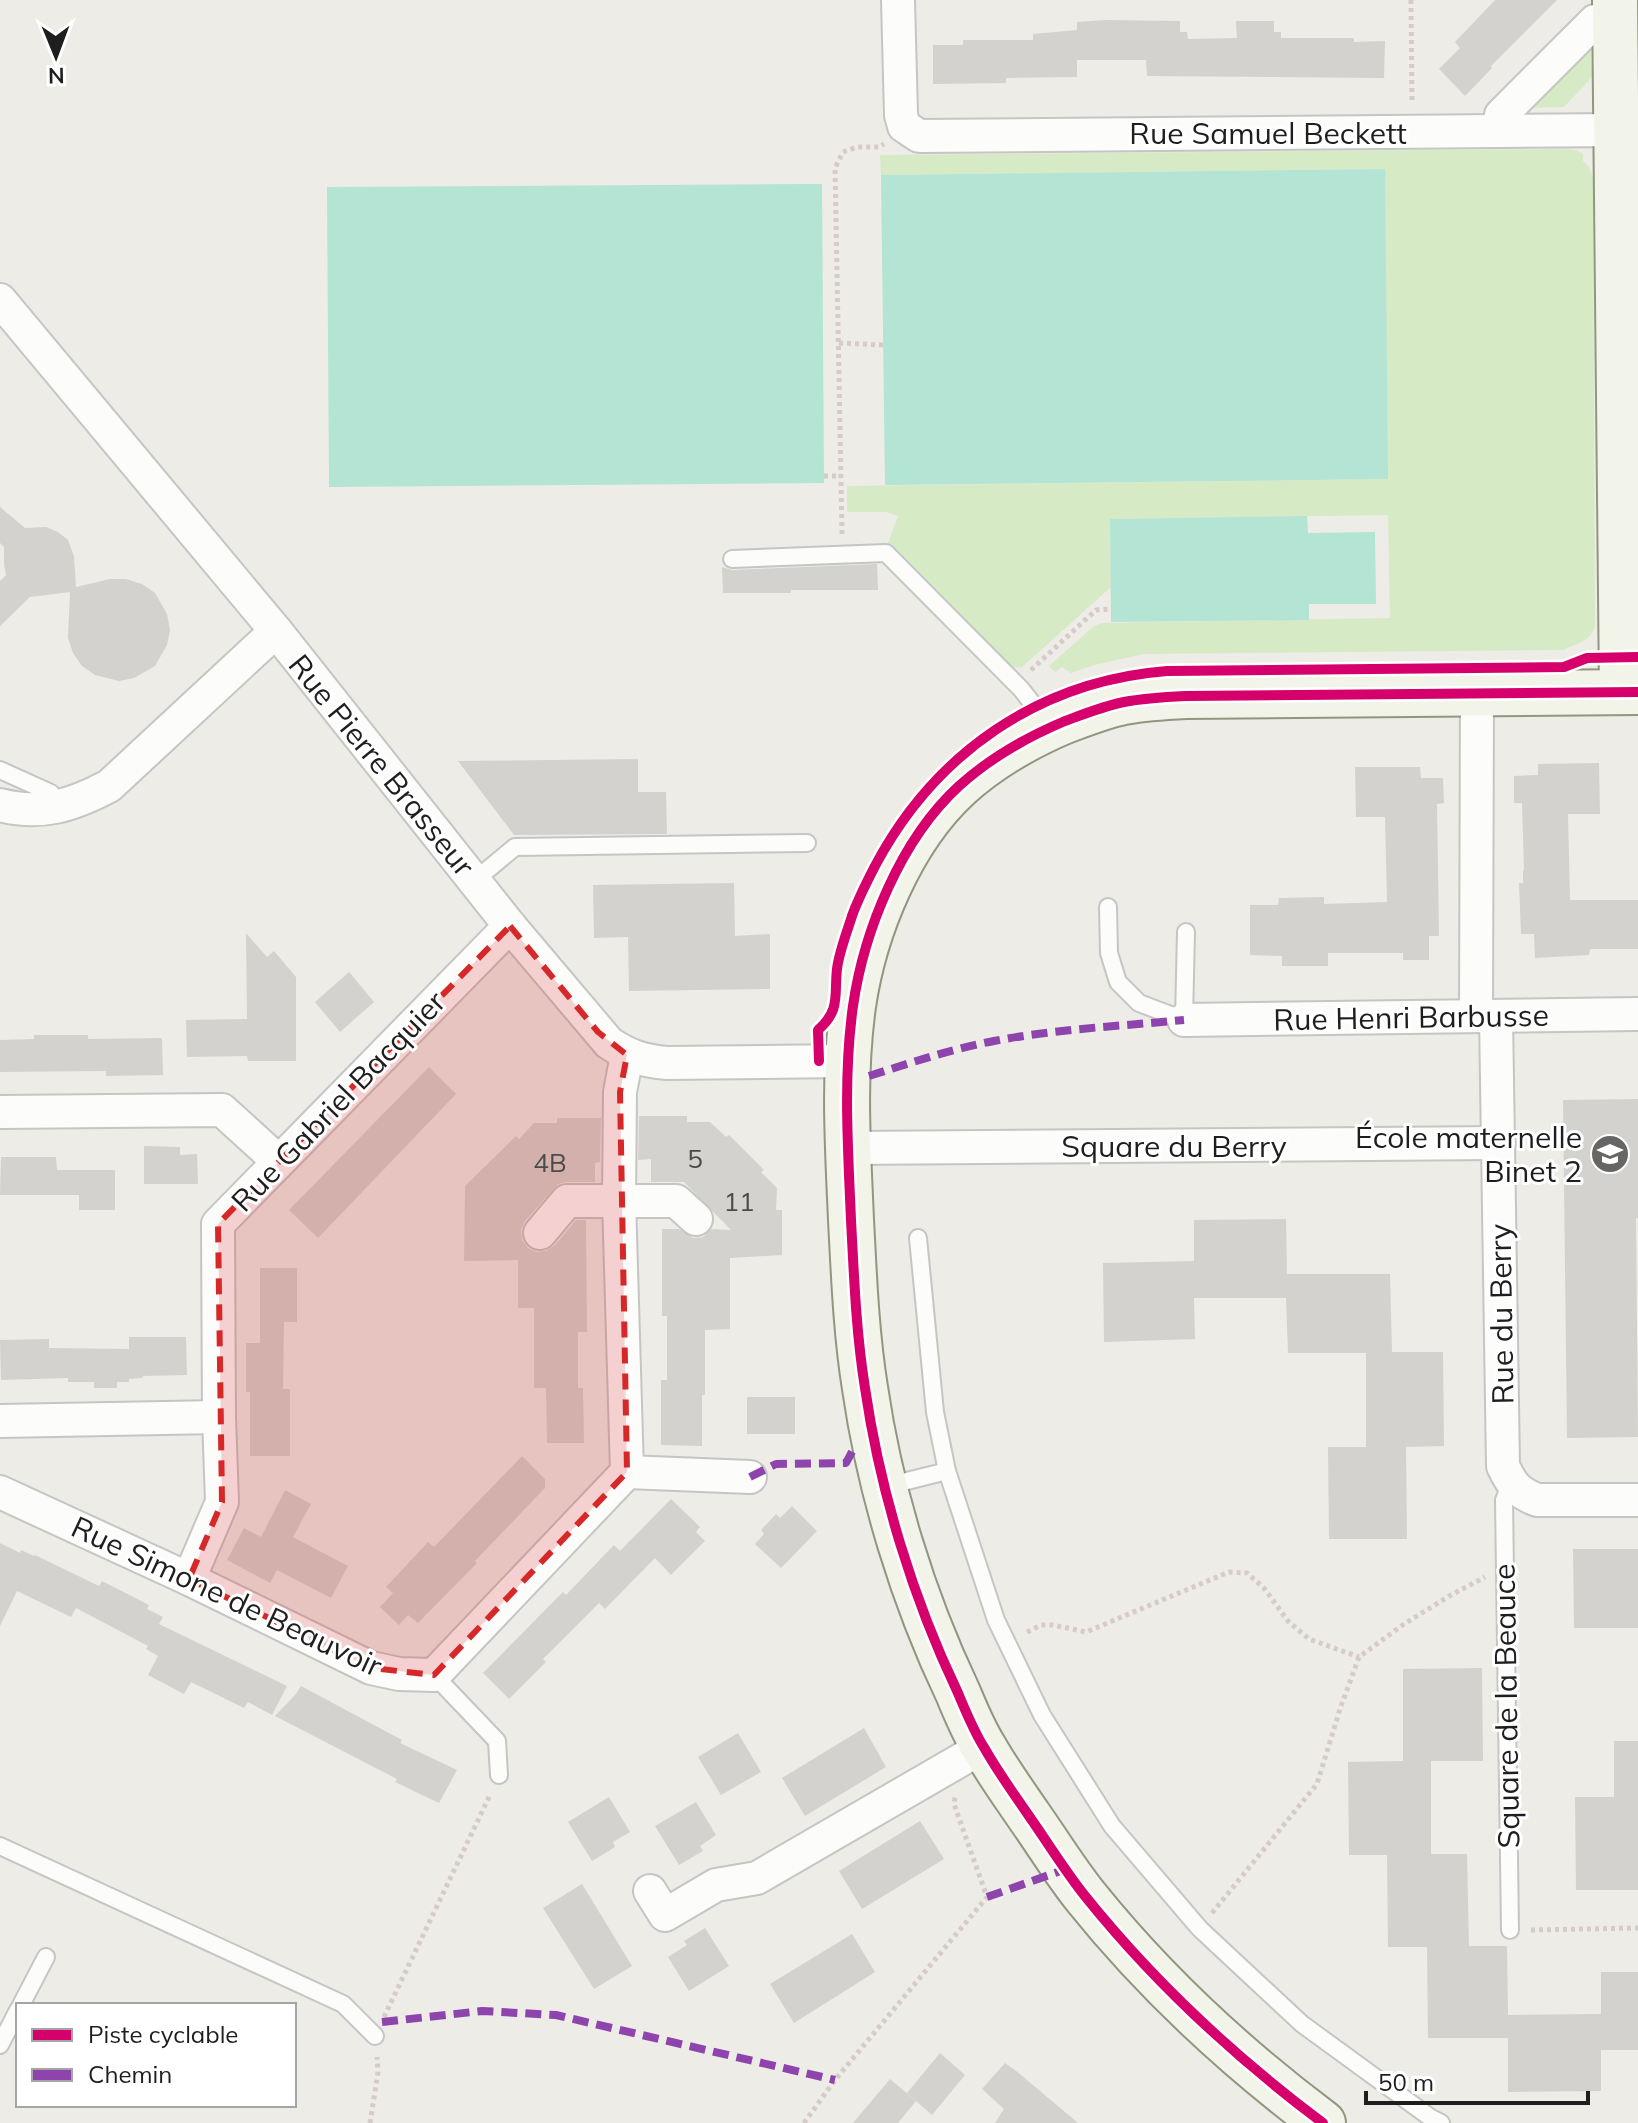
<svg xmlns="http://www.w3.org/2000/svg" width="1638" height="2123" font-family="Mulish,sans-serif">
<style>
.grass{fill:#d6eac6}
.pitch{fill:#b3e4d4}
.building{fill:#d4d2ce}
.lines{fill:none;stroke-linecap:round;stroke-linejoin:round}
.lane-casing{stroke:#c5c5c3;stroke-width:20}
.street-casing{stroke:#c5c5c3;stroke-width:36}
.secondary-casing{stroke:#92967f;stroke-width:48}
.path{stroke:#d6cbc7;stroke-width:5;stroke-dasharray:4 4;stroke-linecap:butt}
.lane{stroke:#fcfcfb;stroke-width:16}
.street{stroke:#fcfcfb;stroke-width:32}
.secondary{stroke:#f2f4ea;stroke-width:44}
.quiet{stroke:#8e44ad;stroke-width:8;stroke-dasharray:16 8;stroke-linecap:butt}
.cycleway-casing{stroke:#fff;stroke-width:15}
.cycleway{stroke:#d6006c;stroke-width:10}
.marked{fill:#d62828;fill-opacity:0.2;stroke:#d62828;stroke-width:6;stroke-dasharray:16 10;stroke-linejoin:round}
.labels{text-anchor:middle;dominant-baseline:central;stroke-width:6;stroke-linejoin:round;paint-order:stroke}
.number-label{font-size:26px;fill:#4c4b4a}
.street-label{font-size:30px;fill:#1e1e1e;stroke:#fff}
.poi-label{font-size:30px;fill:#1e1e1e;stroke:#fff;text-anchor:end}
</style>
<rect width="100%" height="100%" fill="#edece7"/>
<g class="grass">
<path d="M1590,37L1592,77L1564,107L1520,108Z"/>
<path d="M1568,149L1576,150L1583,154V161L1589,167L1593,178L1595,626C1591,641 1576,644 1563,650L1144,654L1094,665L1071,673L1062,667L1055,672L1049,666L1094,626L1102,623L1390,618L1388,515L1110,519L1111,587L1022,667L1012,668L1003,662L887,546L898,516L886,512H847V486L1387,479L1384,169L881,175L880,155Z"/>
</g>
<g class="pitch">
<path d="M1385,169L1388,479L885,485L881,175Z"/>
<path d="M822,184L824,483L329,487L327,187Z"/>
<path d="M1307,516L1308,533L1375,532L1376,604H1309V620L1111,622L1110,519Z"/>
</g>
<g class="building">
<path d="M1495,0H1557L1491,66L1492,68L1465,96L1439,69L1460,48L1455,42Z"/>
<path d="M1105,20L1180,21V32H1187L1188,39L1237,38L1236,21H1274V32H1281V38H1354V42L1385,41L1384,78L1147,76L1146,60H1077V77L1006,78V83L933,84V45H963V40H1033V34L1077,30V22Z"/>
<path d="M0,507L25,528L46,527L58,532L68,540L74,556L76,587L110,579H126L142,584L155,593L167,614L170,630L167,645L155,666L134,678L119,681L95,675L82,666L73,653L68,638L70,592L30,597L0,626V581L6,575L4,564V547L0,543Z"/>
<path d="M877,564L878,590H791V593H723L722,567L732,570Z"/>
<path d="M638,759V792H666L667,834L514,835L458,761Z"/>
<path d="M1599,763L1600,814H1568L1570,900H1638V949H1590L1589,955L1535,958L1534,934H1521L1519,883H1523V870H1524L1522,803H1514V776L1538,775V764Z"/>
<path d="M1355,767H1420L1421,778H1443L1444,803L1437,804L1439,936H1429V960H1403V953H1328V966H1282V956L1250,955V905H1278L1279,898L1324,897V904L1387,902L1385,817H1356Z"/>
<path d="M734,883L735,936L770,934V989L629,991L628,937L594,938L593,885Z"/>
<path d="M246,933L267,957L274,951L296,977V1061H248L247,1056L187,1057L186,1020L247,1019Z"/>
<path d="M349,972L374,1002L340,1032L315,1002Z"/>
<path d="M34,1035H88V1039L162,1038L163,1075L106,1076V1071L0,1072V1040L34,1039Z"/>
<path d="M429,1067L456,1094L318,1238L289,1210Z"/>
<path d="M1638,1099V1218H1636L1638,1437L1567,1438L1563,1100Z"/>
<path d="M639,1116H687V1122H710L726,1137L729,1135L764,1170L761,1172L777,1188L776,1210H782V1255L730,1258V1329L705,1330V1395H702V1446L661,1445V1380H667V1316H662V1229H679L693,1238L703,1237L711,1229L731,1230L684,1182H651V1159L638,1160Z"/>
<path d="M557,1118H601L600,1162L595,1163V1182H567L558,1184L525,1221L521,1230L522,1240L528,1248L537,1252L546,1251L555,1245L576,1220H586L587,1332H578V1388H583L584,1443H547L546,1388H534V1308H518V1260L464,1261L465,1186L516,1136L519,1139L534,1123H557Z"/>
<path d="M144,1146L180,1147V1155L197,1154L198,1184H144Z"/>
<path d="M1,1157H56L57,1170H115V1210H79V1195H0Z"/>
<path d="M1286,1219L1287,1274H1390L1392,1352H1443L1444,1446L1406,1447L1407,1539H1329L1328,1447H1366V1353H1288L1286,1298H1194L1195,1339L1104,1342L1103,1263L1194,1261V1220Z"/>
<path d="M260,1268H297V1322H284L283,1389H290V1456H250V1392H246V1343H260Z"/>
<path d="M129,1337H186L187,1375L143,1376L142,1378L129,1379V1382H117V1388H94V1382H68V1378L1,1380L0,1340L49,1339V1348L129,1349Z"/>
<rect x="747" y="1397" width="48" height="37"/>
<path d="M522,1456L545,1479V1488L475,1561L477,1563L418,1623L408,1615L399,1625L380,1607L393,1593L386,1587L428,1542L434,1547Z"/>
<path d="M285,1490L311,1504L293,1537L348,1566L331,1598L277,1570L270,1583L227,1560L244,1528L261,1537Z"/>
<path d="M671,1499L700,1527L696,1532L705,1541L671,1575L655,1558L605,1609L599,1603L543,1659L546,1662L509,1699L483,1673L563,1592L566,1595L614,1545L620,1551Z"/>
<path d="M792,1506L817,1531L781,1568L755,1544L764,1534L761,1530L776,1514L780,1518Z"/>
<path d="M0,1543L20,1553L21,1550L34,1556L35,1555L99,1586L102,1581L149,1605L147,1609L163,1617L159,1624L287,1686L272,1715L248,1702L244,1708L191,1682L184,1694L148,1675L158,1656L146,1649L148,1646L76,1608L71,1617L17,1591L0,1626Z"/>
<path d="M1573,1549H1638V1628H1574Z"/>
<path d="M1482,1668L1483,1761H1431V1854H1467L1469,1946H1507L1508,2015L1601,2014V1972H1638V2050H1601V2091L1508,2092V2038H1428L1427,1947H1388L1387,1855H1349L1348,1762L1403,1761V1669Z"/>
<path d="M301,1686L402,1740L400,1743L457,1770L439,1803L395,1782L397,1779L275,1716L296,1694Z"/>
<path d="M864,1728L886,1767L805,1816L782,1778Z"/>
<path d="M738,1733L761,1772L721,1795L698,1757Z"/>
<path d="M1614,1741H1638V1890H1576L1575,1797H1614Z"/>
<path d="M609,1797L630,1832L613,1842L615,1847L592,1861L568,1822Z"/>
<path d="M696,1802L716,1835L700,1846L703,1851L679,1865L655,1826Z"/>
<path d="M920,1821L944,1859L862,1909L839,1871Z"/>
<path d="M582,1884L632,1966L594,1989L543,1908Z"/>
<path d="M705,1928L729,1966L689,1991L668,1957L687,1945L684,1941Z"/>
<path d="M852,1934L875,1972L794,2023L770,1984Z"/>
<path d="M940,2053L965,2075L932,2115L907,2093Z"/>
<path d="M1005,2063L1015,2070L1078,2123H995L1004,2109L982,2089Z"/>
<path d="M890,2079L916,2101L898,2123H853Z"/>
</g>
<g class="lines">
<g class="lane-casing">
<g id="lane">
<path d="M732,559L886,553L1021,689L1036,708L1046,727"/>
<path d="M0,770L51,793L56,807"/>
<path d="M474,881L515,847L807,843"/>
<path d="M1108,907L1109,953L1118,982L1139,1003L1184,1020L1186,932"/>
<path d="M918,1238L935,1412L947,1471L996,1620L1042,1715L1112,1826L1200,1929L1302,2024L1431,2118L1441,2123"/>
<path d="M887,1486L947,1471"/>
<path d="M434,1675L497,1741L499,1775"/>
<path d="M0,1846L343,2004L375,2036"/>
<path d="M1510,1930L1504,1500L1511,1483"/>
<path d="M21,2005L46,1957"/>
<path d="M0,2045L18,2010"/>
</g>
</g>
<g class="street-casing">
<g id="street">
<path d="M898,0L901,115L904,126L919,136L1617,130"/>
<path d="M1501,131V115L1595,21L1616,20"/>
<path d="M0,300L276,631L510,926L609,1043C629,1056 643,1061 667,1063L847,1061"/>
<path d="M0,805C41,816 73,805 109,786L276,631"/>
<path d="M1476,1016L1477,693"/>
<path d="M1496,1016L1503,1466C1512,1485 1517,1492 1537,1500H1638"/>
<path d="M1184,1020L1638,1014"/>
<path d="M0,1112L222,1110L278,1161"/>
<path d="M849,1148L1499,1143"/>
<path d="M540,1233L567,1201H676L696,1219"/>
<path d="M0,1421L219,1417"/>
<path d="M627,1472L750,1477"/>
<path d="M0,1492L189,1579L371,1668L399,1674L434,1675L627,1472L619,1200L620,1092L627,1055"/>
<path d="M189,1579L222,1502L219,1417L218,1224L510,926"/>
<path d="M650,1891L665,1915L716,1885L757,1878L983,1747"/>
</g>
</g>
<g class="secondary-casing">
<g id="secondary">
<path d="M1615,0L1622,692"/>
<path d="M1323,2123C1235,2057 1154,1982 1085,1896C1065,1871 1048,1843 1029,1816C1014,1794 998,1772 985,1749C974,1732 966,1712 958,1693C913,1599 880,1491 865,1388C856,1332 854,1276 851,1220C848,1149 843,1077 853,1006C864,930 901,839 959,786C990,758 1027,737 1065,721C1084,714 1104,706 1124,702C1145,698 1165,697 1186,696L1638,692"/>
</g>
</g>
<g class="path">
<path d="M1411,0L1412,103"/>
<path d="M839,343L883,345"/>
<path d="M824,476H841"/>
<path d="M842,534L835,168L843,152L857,147H879L884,144"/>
<path d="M1031,670L1096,610L1111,609"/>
<path d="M1027,1632L1041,1625H1053L1086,1632L1229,1572L1247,1573L1264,1588L1288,1621L1309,1639L1359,1657"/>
<path d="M1212,1913L1317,1784L1340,1709L1359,1657L1404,1624L1451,1595L1485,1577"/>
<path d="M1531,1930L1638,1928"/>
<path d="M384,2017L490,1795"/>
<path d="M370,2123L378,2072L377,2057"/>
<path d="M804,2123L835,2080L987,1897L954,1804L955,1797"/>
</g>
<use href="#lane" class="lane"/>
<use href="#street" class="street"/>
<use href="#secondary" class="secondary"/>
<g class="quiet">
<path d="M869,1076C910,1063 951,1049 994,1041C1056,1029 1121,1026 1184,1020"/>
<path d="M750,1477L776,1464L846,1463L855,1446"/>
<path d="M987,1897L1066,1869"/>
<path d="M382,2022L482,2011L556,2015L835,2080"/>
</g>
<g class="cycleway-casing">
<g id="cycleway">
<path d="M819,1061L818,1030C841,1010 834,995 837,969C839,952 847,932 852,916C858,899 867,882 875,866C935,753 1039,681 1167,671L1564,667L1587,658L1638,657"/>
<path d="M1323,2123C1235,2057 1154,1982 1085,1896C1065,1871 1048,1843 1029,1816C1014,1794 998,1772 985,1749C974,1732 966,1712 958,1693C913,1599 880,1491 865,1388C856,1332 854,1276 851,1220C848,1149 843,1077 853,1006C864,930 901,839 959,786C990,758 1027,737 1065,721C1084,714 1104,706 1124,702C1145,698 1165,697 1186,696L1638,692"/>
</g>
</g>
<use href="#cycleway" class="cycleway"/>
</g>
<path class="marked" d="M510,926L598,1032L627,1055L620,1092L627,1472L434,1675L371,1668L189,1579L222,1502L218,1224Z"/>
<defs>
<g id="school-disc" transform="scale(2)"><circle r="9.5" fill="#666664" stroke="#fff"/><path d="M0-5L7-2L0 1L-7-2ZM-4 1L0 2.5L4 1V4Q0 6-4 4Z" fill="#fff"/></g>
</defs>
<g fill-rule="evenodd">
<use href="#school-disc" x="1610" y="1154"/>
</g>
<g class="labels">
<g class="number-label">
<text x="695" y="1158">5</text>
<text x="550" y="1162">4B</text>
<text x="739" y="1201">11</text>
</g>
<g class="street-label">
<text x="1268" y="133">Rue Samuel Beckett</text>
<text transform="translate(382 765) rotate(51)">Rue Pierre Brasseur</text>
<text transform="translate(1411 1017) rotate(-1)">Rue Henri Barbusse</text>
<text transform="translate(338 1101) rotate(-46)">Rue Gabriel Bacquier</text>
<text x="1174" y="1146">Square du Berry</text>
<text transform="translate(1501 1314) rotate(-91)">Rue du Berry</text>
<text transform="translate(227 1596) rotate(25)">Rue Simone de Beauvoir</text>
<text transform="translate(1506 1706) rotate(-91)">Square de la Beauce</text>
</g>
<g class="poi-label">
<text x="1582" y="1137">École maternelle<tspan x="1582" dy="34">Binet 2</tspan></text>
</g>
</g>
<rect x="16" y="2003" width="280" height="104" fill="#ffffff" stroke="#a5a5a5" stroke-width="2"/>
<rect x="32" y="2029" width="40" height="12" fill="#d6006c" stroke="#a5a5a5" stroke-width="2"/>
<text x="88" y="2043" font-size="24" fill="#1e1e1e">Piste cyclable</text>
<rect x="32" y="2069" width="40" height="12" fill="#8e44ad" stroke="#a5a5a5" stroke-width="2"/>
<text x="88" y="2083" font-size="24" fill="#1e1e1e">Chemin</text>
<g transform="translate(56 56) rotate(179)" stroke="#ffffff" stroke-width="6" paint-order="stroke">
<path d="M0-6L14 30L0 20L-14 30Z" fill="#1e1e1e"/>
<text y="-12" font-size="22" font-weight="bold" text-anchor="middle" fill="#1e1e1e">N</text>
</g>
<path d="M1366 2091v12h222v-12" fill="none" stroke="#1e1e1e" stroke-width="4"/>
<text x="1378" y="2091" font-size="24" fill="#1e1e1e" stroke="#ffffff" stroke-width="6" paint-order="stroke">50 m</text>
</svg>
